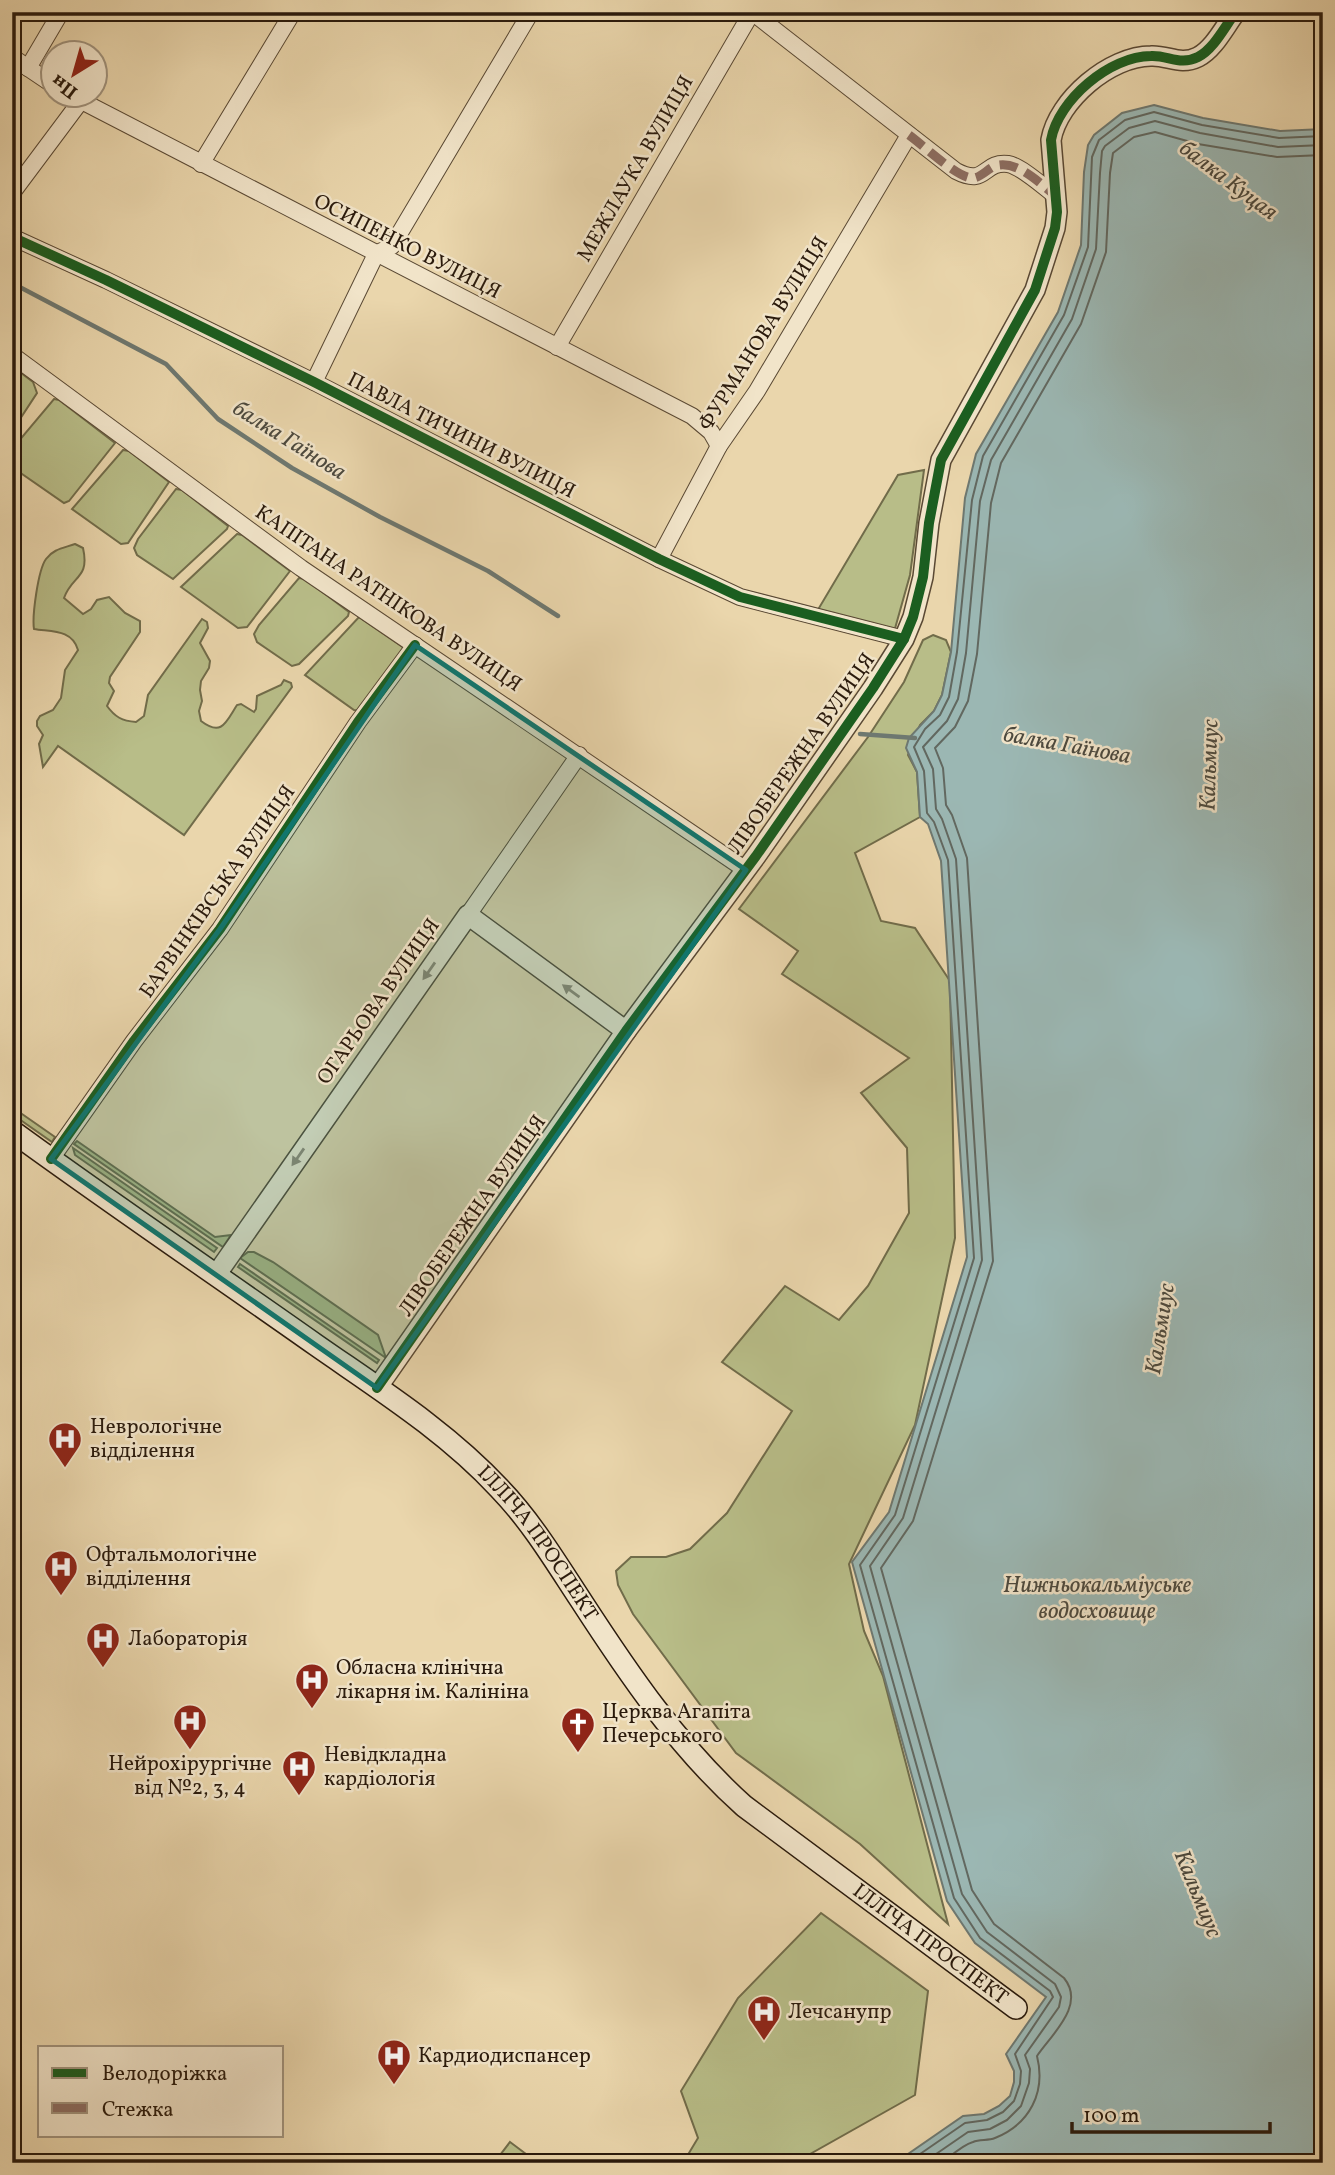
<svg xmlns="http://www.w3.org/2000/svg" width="1335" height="2175" font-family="Vollkorn,serif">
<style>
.green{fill:#b8bd88;stroke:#716c4a;stroke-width:2}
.water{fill:#9bb7b3;stroke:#6e7870;stroke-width:2}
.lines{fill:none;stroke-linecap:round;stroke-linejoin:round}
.shore{stroke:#626860;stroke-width:2}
.stream{stroke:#6e7870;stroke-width:4.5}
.minor-casing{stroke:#5a4934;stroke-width:18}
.tertiary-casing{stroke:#5a4934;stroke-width:22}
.secondary-casing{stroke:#2a1a0c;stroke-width:24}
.minor{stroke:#f1e4c9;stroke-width:16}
.tertiary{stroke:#f1e4c9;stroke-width:19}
.secondary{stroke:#f1e4c9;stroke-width:21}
.quiet{stroke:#8d6e63;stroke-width:9;stroke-dasharray:18 9;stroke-linecap:butt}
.cycleway-casing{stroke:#f1e4c9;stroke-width:15}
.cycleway{stroke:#1b5e20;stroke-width:10}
.oneway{fill:#978974}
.marked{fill:#0f766e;fill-opacity:0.2;stroke:#0f766e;stroke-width:5;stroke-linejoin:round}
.labels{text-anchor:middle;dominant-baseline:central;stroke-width:5;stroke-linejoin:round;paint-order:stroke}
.street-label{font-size:21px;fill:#2a1a0c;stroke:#f1e4c9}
.poi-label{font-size:21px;fill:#2a1a0c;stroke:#f1e4c9;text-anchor:start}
.water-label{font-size:23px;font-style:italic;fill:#4c493e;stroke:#f1e4c9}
</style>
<rect width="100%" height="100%" fill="#ead6ac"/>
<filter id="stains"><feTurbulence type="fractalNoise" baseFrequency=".00286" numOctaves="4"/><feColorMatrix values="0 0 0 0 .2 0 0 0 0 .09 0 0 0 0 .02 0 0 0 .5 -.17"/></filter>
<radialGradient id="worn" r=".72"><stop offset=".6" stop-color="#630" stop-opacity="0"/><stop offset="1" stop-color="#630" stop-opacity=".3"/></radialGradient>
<g class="green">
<path d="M12,366L33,382L37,393L18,422L12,423Z"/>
<path d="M54,399L59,400L115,443L69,501L64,503L12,467V449Z"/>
<path d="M123,450L129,451L169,482L128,543L121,544L72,509Z"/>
<path d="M924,470L910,575L894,632L816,613L898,475Z"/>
<path d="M176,489L182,490L228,526L227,529L173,579L137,555L134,548L138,539Z"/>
<path d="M237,534L242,535L290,571L247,627L238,628L181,587Z"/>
<path d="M75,544L83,548C90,579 72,575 64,598L83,614L91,609L97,600L109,597L125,613L140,621V632L110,677L109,683L114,691L107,706C115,717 122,721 136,722L144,716L148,695L202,619L207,622L208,628L200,643L210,661L209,668L201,681L200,690L202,701L199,711L201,721C222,737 226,722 237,705L241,704L254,712L256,709L257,696L281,685L284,680L291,683L292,687L184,835L58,746L43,767L39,744L43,735L37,726V721L40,716L53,710L61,698L65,670L78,650C72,629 51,632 34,629C32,616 38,570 46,559C53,549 64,548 75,544Z"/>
<path d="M299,578L305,579L349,612L348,616L299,664L292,666L257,642L254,634L259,625Z"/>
<path d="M359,617L404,648L359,711L354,710L305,675Z"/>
<path d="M933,635L946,640L951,652L942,695L934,711L920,725L908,755L917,772L920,817L855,853L881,921L915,928L950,981L955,1238L915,1425L849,1564L864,1631L883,1676L948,1924L860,1844L736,1753L633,1614L618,1585L616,1571L631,1557H666L690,1549L727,1513L792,1411L722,1362L785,1286L839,1320L868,1286L909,1213L907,1148L861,1093L909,1058L782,974L798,951L739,909L868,737L904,682L923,640Z"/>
<path d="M12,1107L55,1137L52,1142L12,1114Z"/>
<path d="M77,1141L215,1237L231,1235L223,1247L74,1144Z"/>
<path d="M73,1148L217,1248L214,1252L75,1155Z"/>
<path d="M248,1252H254L273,1262L378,1335L386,1358L240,1258Z"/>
<path d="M240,1264L379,1360L377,1363L238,1267Z"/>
<path d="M821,1913L928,1991L915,2095L794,2163H683L698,2138L681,2091L738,1998Z"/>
<path d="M510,2142L538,2163H494Z"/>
</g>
<path class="water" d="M1154,105L1203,118L1280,131L1323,129V2163H895L963,2116L984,2114L999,2106L1010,2096L1014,2082V2071L1006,2054L1046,1997L975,1943L947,1901L852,1562L889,1512L967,1257L941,861L928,824L920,817L917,772L906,748L909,738L934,711L942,695L951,652L965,498L976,454L1058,312L1081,245L1084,172L1088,145L1094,135L1122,113Z"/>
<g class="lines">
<g class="shore">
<path d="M907,2163L965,2123L987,2120L1003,2112L1014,2101L1020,2084L1021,2071L1015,2054L1053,1997L1050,1991L980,1938L954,1898L860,1565L895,1515L974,1258L948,860L934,822L927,813L924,771L914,747L925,729L940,715L949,697L957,652L972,500L983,456L1064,315L1088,247L1092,157L1099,140L1125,120L1154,112L1202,125L1279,138L1323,136"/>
<path d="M923,2163L968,2132L990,2129L1007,2120L1021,2106L1029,2083L1030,2069L1025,2055L1059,2007L1061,1997L1055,1984L987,1932L962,1894L870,1566L903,1518L982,1260L956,859L942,819L936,809L933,769L923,747L947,721L958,699L966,653L980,501L991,460L1072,319L1096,249L1100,173L1102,151L1105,146L1129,128L1155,121L1200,133L1278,147L1323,145"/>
<path d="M942,2163C951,2156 962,2145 973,2142C980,2139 988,2141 995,2138C1030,2124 1046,2092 1037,2056C1052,2034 1086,2005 1064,1978L994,1924L972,1890L881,1568L913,1521L993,1261L967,858L952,815L946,805L943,768L935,748L955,727L968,701L977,654L991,503L1001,463L1081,324L1106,252L1110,173L1113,153L1134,137L1155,132L1198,144L1277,157L1323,155"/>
</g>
<g class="stream">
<path d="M12,283L166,364L218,419L292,468L380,517L488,571L558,616"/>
<path d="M860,734L915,738"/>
</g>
<g class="minor-casing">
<g id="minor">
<path d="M752,12L956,171C987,187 982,161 1008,164C1021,166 1045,188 1056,196"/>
<path d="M12,57L52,84"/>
<path d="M28,68L61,12"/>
<path d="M68,94L692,416L711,432L719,446"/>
<path d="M201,164L293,12"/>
<path d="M12,193L80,102"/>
<path d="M12,237L106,280L314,382L659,559L740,597L904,639"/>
<path d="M557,347L752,12"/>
<path d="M12,355L301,568L746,870"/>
<path d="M314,382L376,254L392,246L531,12"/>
<path d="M659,559L719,446L757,391L909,135"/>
<path d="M468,915L579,755"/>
<path d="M51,1159L134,1041L220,929L358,722L415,645"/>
</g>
</g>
<g class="tertiary-casing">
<g id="tertiary">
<path d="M216,1275L468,915L626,1031"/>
<path d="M377,1388L626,1031L756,856L873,688L904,639L913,617L923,577L929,523L941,460L1035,290L1055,228L1057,212L1051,140C1058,100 1110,56 1151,56C1168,55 1180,66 1198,57C1214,49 1225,26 1236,12"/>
</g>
</g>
<g class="secondary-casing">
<g id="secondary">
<path id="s1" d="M12,1131C112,1204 214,1273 316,1345C379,1389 446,1431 499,1488C531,1521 555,1561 580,1599C628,1673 678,1747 744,1806L1016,2008"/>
</g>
</g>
<use href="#minor" class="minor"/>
<use href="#tertiary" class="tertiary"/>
<use href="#secondary" class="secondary"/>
<path class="quiet" d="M909,135C923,145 955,176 971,178C980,179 987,169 995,166C1017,159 1040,184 1056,196"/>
<g class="cycleway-casing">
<g id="cycleway">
<path d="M12,237L106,280L314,382L659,559L740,597L904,639"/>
<path d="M51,1159L134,1041L220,929L358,722L415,645"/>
<path d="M377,1388L626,1031L756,856L873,688L904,639L913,617L923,577L929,523L941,460L1035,290L1055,228L1057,212L1051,140C1058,100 1110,56 1151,56C1168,55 1180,66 1198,57C1214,49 1225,26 1236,12"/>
</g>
</g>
<use href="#cycleway" class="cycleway"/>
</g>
<defs><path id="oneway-solid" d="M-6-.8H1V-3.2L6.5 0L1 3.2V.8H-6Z" transform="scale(1.75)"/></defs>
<g class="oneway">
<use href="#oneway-solid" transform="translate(429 971) rotate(125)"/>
<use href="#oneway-solid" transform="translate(571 991) rotate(-144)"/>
<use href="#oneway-solid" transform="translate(298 1157) rotate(125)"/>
</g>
<path class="marked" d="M415,645L746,870L377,1388L51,1159L220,929Z"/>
<defs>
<g id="hospital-pin" transform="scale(1.75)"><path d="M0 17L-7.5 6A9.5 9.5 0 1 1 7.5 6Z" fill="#8f2418" stroke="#f1e4c9"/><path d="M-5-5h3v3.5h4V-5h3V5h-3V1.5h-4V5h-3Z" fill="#fff"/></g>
<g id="church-pin" transform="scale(1.75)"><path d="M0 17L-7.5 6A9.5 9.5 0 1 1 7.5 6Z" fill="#8f2418" stroke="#f1e4c9"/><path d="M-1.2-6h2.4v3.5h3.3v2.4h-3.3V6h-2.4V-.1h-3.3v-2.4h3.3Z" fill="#fff"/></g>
</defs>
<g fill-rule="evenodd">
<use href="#hospital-pin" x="65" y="1439"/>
<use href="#hospital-pin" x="61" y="1567"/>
<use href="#hospital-pin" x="103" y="1639"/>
<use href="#hospital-pin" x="312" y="1680"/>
<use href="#hospital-pin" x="190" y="1721"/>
<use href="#church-pin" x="578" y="1724"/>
<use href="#hospital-pin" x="299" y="1767"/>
<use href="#hospital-pin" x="764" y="2012"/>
<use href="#hospital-pin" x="394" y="2056"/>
</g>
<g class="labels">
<g class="street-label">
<text transform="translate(636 169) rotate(-60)">МЕЖЛАУКА ВУЛИЦЯ</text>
<text transform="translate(407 247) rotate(27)">ОСИПЕНКО ВУЛИЦЯ</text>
<text transform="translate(764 334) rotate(-58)">ФУРМАНОВА ВУЛИЦЯ</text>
<text transform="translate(461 436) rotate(27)">ПАВЛА ТИЧИНИ ВУЛИЦЯ</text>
<text transform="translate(388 599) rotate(34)">КАПІТАНА РАТНІКОВА ВУЛИЦЯ</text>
<text transform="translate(802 754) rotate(-55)">ЛІВОБЕРЕЖНА ВУЛИЦЯ</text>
<text transform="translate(218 892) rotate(-55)">БАРВІНКІВСЬКА ВУЛИЦЯ</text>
<text transform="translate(379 1002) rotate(-55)">ОГАРЬОВА ВУЛИЦЯ</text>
<text transform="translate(473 1216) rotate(-55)">ЛІВОБЕРЕЖНА ВУЛИЦЯ</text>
<text stroke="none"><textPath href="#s1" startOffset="672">ІЛЛІЧА ПРОСПЕКТ</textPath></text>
<text stroke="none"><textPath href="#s1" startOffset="1239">ІЛЛІЧА ПРОСПЕКТ</textPath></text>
</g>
<g class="poi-label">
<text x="90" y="1427">Неврологічне<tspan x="90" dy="24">відділення</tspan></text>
<text x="86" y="1555">Офтальмологічне<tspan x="86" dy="24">відділення</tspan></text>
<text x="128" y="1639">Лабораторія</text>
<text x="336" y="1668">Обласна клінічна<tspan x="336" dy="24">лікарня ім. Калініна</tspan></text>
<text x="602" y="1712">Церква Агапіта<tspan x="602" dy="24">Печерського</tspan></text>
<text x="324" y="1755">Невідкладна<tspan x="324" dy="24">кардіологія</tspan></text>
<text x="190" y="1764" text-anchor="middle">Нейрохірургічне<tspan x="190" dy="24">від №2, 3, 4</tspan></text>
<text x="788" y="2012">Лечсанупр</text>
<text x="418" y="2056">Кардиодиспансер</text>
</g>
<g class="water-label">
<text transform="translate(1228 181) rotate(37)">балка Куцая</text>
<text transform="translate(289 441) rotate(32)">балка Гаїнова</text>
<text transform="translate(1067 746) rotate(10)">балка Гаїнова</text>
<text transform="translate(1210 765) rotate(-88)">Кальмиус</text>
<text transform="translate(1161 1329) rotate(-81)">Кальмиус</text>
<text x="1097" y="1586">Нижньокальміуське<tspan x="1097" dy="26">водосховище</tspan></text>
<text transform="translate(1197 1894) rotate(68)">Кальмиус</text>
</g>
</g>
<rect width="1335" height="2175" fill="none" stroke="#ead6ac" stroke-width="42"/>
<rect x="14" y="14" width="1307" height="2147" fill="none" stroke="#2a1a0c" stroke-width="3.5"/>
<rect x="21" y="21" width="1293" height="2133" fill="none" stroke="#2a1a0c" stroke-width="2"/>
<rect x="38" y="2046" width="245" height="91" fill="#f1e4c9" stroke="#a1937d" stroke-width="2"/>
<rect x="52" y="2068" width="35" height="10" fill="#1b5e20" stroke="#a1937d" stroke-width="2"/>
<text x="102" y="2080" font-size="21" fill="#2a1a0c">Велодоріжка</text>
<rect x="52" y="2103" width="35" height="10" fill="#8d6e63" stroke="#a1937d" stroke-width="2"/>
<text x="102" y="2116" font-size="21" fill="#2a1a0c">Стежка</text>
<g transform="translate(74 74) rotate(217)"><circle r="33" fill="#f1e4c9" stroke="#a1937d" stroke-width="2"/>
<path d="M0-5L12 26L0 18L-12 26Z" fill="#8f2418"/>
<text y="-10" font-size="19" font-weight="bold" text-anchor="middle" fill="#2a1a0c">Пн</text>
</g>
<path d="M1072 2122v10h198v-10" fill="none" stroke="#2a1a0c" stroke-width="3.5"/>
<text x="1083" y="2122" font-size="21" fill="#2a1a0c" stroke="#f1e4c9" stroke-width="5" paint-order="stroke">100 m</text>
<rect width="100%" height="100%" filter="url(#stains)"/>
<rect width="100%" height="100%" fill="url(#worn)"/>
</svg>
